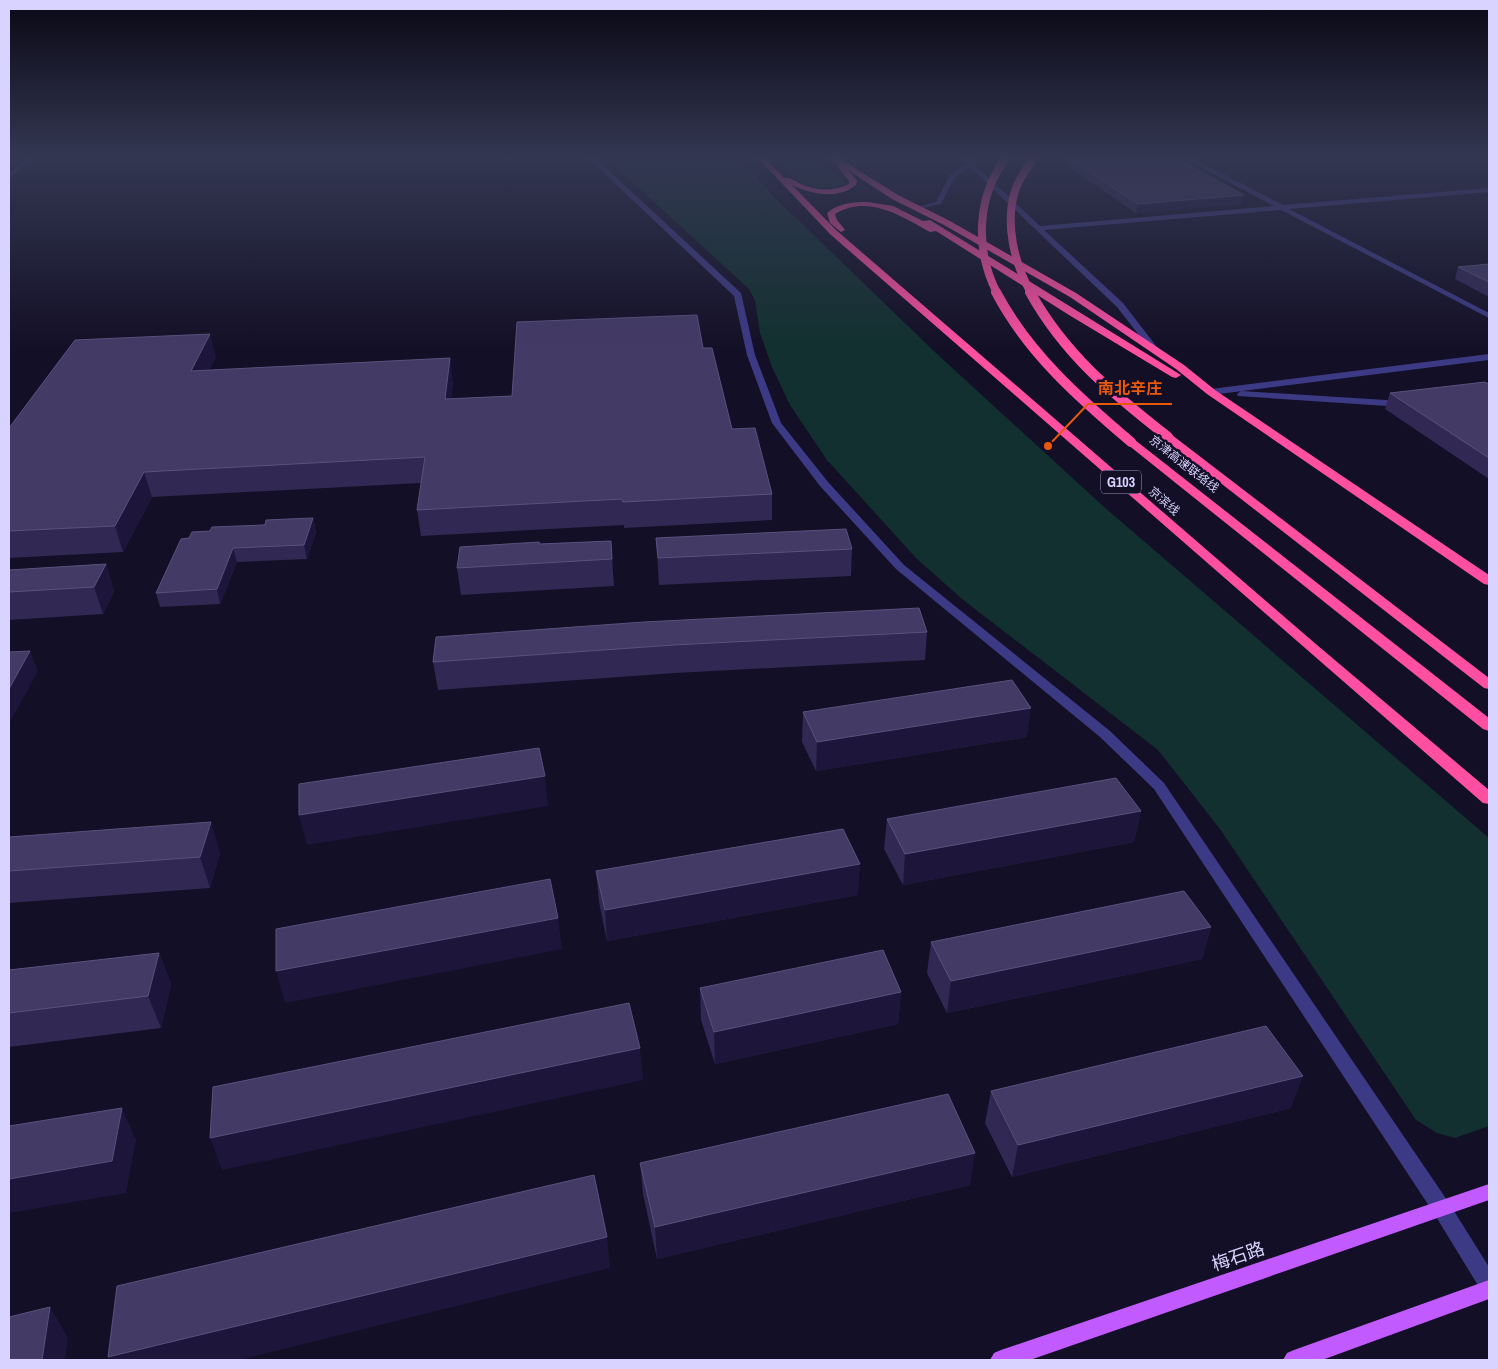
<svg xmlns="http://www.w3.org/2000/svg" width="1498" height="1369" font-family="'Archivo Narrow','Noto Sans SC',sans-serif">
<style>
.green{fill:#12302f}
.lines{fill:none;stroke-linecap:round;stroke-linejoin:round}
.minor{fill:#3d3a85;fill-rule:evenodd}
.major{fill:#c25bff;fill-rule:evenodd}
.highway{fill:#ff4fa3;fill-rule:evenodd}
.highway-bridge-far1{stroke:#ff4fa3;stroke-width:8}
.highway-bridge{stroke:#ff4fa3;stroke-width:10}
.wall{fill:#312854}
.shaded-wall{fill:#1d163a}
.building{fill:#433a66;stroke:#5a527e}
.labels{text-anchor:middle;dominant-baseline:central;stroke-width:5;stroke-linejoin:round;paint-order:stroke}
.far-street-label{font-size:12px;fill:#d9d4ff;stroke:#130f26}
.shield{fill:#130f26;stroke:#9e99be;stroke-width:1}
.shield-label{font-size:14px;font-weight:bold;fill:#d9d4ff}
.near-street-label{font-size:18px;fill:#d9d4ff;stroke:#130f26}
.leader{fill:none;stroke:#e8590c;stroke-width:2}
.callout-dot{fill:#e8590c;stroke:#130f26;stroke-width:2}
.callout-label{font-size:16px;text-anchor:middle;font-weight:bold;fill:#e8590c;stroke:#130f26;stroke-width:5;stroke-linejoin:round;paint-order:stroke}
</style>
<rect width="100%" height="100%" fill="#130f26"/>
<g class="green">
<path d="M605,157H740L769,192L937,354L1103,506L1489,838V1126L1455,1138L1437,1133L1416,1120L1220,829L1158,750L962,599L916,558L827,460L790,405L772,367L760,333L755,300L748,288Z"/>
<path d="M772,157H813L844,180V183C839,187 832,188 825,188C800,189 789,174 772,157Z"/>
</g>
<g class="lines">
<g class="minor">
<path d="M27,157H34L9,178V173Z"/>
<path d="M587,157H594L741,293L755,355L781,423L828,482L904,565L1110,731L1164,783L1449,1203L1489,1267V1294L1482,1292L1435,1215L1154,789L1100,737L896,569L820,486L772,423L747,355L734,296Z"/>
<path d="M960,157H967L973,163L1040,226L1274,206L1182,157H1190L1283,205L1489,188V192L1289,209L1489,313V318L1281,210L1044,230L1123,303L1160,351L1153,353L1117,307L970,167L955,177L941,204L918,209V207L936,202L950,175L967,164Z"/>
<path d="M1489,354V360L1211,395L1207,392L1211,389Z"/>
<path d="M1241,391L1402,401L1406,404L1402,407L1238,396L1237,394Z"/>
</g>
<g class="major">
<path d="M1489,1184V1200L1030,1360H990L994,1353L1001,1350Z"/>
<path d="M1489,1280V1299L1322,1360H1283L1287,1353L1294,1350Z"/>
</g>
<g class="highway">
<path d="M757,157H764L784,178C790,177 793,180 799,183C814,191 833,192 849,184V181L837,166L839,164L829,157H837L898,195L950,221L1076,293L1184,365L1215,390L1489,575V585L1484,584L1207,394L1176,369L1070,297L944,225L892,199L848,170L857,181L856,185C838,200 810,194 792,185L836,230L1317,645L1489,790V804L1483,803L830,234Z"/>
<path d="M868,202L893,206L923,221L930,220L1181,375L1176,378L1172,377L1069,315L936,231L930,232C901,216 868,194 835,214L837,220L845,230L841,232L830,223L827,213C838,203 854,202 868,202Z"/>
<path d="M1168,434L1172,435L1489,678V689L1484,688L1164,439L1162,437Z"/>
<path d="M1131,439L1135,440L1489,718V731L1483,729L1127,444L1125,442L1127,440Z"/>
</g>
<g class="highway-bridge-far1">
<path d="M997,293C975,250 976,196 1007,157"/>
<path d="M1031,293C1014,263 1004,221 1016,188C1020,177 1028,167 1034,157"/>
</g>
<g class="highway-bridge">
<path d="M996,292C1028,353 1079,398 1131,442"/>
<path d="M1030,292C1065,355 1112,393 1168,437"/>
</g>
</g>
<g class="wall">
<path d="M1068,158L1242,204L1136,213L1067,166Z"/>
<path d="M1489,264V297L1455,279L1458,267Z"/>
<path d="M703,348L732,429L772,494V520L624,528V525L421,536L417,510L421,483L152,497L123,552L9,558V428L216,357L209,370L453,381L451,399L512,396Z"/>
<path d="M1489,384V479L1385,409L1390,393Z"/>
<path d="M313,518L316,532L307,559L237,562L220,604L160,607L156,593L189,538L210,531Z"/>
<path d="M656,538L852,549L851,576L659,585Z"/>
<path d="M611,541L614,586L461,595L457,568L540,544Z"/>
<path d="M106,564L114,592L103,614L9,620V570Z"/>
<path d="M927,632L925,660L675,673L438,690L433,662L436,637Z"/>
<path d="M803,712L1027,737L816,771L802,742Z"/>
<path d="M1141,811L1134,842L903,885L884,849L887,819Z"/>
<path d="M9,837L220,853L210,888L9,903Z"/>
<path d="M596,871L858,895L607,941L599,902Z"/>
<path d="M1211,927L1202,959L947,1013L927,973L931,942Z"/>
<path d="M159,953L171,984L161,1028L9,1047V970Z"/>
<path d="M700,988L901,992L898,1024L715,1064L701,1020Z"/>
<path d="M991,1091L1291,1108L1012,1177L985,1123Z"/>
<path d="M640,1163L970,1185L657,1259L643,1194Z"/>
</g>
<g class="shaded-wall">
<path d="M1244,195L1242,204L1136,213L1138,204Z"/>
<path d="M210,334L216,357L197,394L191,371Z"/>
<path d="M450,358L453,381L448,423L445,399Z"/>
<path d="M144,472L152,497L123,552L115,526Z"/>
<path d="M313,518L316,532L307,559L304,545Z"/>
<path d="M233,548L237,562L220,604L217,589Z"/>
<path d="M106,564L114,592L103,614L94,587Z"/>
<path d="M30,651L38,671L9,724V689Z"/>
<path d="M1031,708L1027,737L816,771L817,742Z"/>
<path d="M545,776L548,806L307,845L299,815Z"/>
<path d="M1141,811L1134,842L903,885L905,854Z"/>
<path d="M211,822L220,853L210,888L200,857Z"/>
<path d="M860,864L858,895L607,941L605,910Z"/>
<path d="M558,918L562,949L285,1003L276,971Z"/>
<path d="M1211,927L1202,959L947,1013L951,981Z"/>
<path d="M159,953L171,984L161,1028L148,996Z"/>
<path d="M901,992L898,1024L715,1064L714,1032Z"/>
<path d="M640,1048L643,1080L222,1170L210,1138Z"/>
<path d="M1303,1076L1291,1108L1012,1177L1018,1145Z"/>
<path d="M122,1108L136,1140L126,1193L9,1213V1179Z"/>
<path d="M975,1153L970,1185L657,1259L655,1227Z"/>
<path d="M607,1237L610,1268L239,1360H110L108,1357Z"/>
<path d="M50,1307L68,1338L65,1360H42Z"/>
</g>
<g class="building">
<path d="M1174,157L1244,195L1138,204L1068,158Z"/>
<path d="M1489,264V282L1458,267Z"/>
<path d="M697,315L703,348H712L732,429L755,428L772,494L623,502L622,499L417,510L425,457L144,472L115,526L9,531V428L75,340L210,334L191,371L450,358L445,399L512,396L517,322Z"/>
<path d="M1485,382L1489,384V458L1390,393Z"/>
<path d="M313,518L304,545L233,548L217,589L156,593L181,539L189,538L192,532L210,531L212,527L265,525L266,520Z"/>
<path d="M846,529L852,549L658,558L656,538Z"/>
<path d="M611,541L612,559L457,568L460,547L539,542L540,544Z"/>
<path d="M106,564L94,587L9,592V570Z"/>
<path d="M919,608L927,632L674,645L433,662L436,637L644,622Z"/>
<path d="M30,651L9,689V652Z"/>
<path d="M1012,680L1031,708L817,742L803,712Z"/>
<path d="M539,748L545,776L299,815V784Z"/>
<path d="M1116,778L1141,811L905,854L887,819Z"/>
<path d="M211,822L200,857L9,871V837Z"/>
<path d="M843,829L860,864L605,910L596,871Z"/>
<path d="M550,879L558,918L276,971V929Z"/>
<path d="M1184,891L1211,927L951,981L931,942Z"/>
<path d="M883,950L901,992L714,1032L700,988Z"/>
<path d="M159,953L148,996L9,1013V970Z"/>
<path d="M629,1003L640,1048L210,1138L213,1087Z"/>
<path d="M1266,1026L1303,1076L1018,1145L991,1091Z"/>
<path d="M948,1094L975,1153L655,1227L640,1163Z"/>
<path d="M122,1108L112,1161L9,1179V1126Z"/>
<path d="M594,1175L607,1237L108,1357L117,1286Z"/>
<path d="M50,1307L42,1360H9V1317Z"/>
</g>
<linearGradient id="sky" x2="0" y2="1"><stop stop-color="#0a0815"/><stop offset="0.45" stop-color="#333752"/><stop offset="1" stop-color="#333752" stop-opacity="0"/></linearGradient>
<rect width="1498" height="349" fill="url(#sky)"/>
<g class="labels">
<g class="far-street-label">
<text transform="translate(1184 464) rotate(38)">京津高速联络线</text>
<text transform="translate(1164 501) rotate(41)">京滨线</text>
</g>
<rect class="shield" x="1101" y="470.5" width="40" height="23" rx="4"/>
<g class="shield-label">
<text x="1121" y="482">G103</text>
</g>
<g class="near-street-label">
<text transform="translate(1238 1256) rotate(-19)">梅石路</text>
</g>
</g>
<path class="leader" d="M1048 446L1088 404H1172"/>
<circle class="callout-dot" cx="1048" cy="446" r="5"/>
<g class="callout-label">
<text x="1130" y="394">南北辛庄</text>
</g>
<rect width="1498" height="1369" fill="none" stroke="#d9d4ff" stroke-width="20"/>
</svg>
